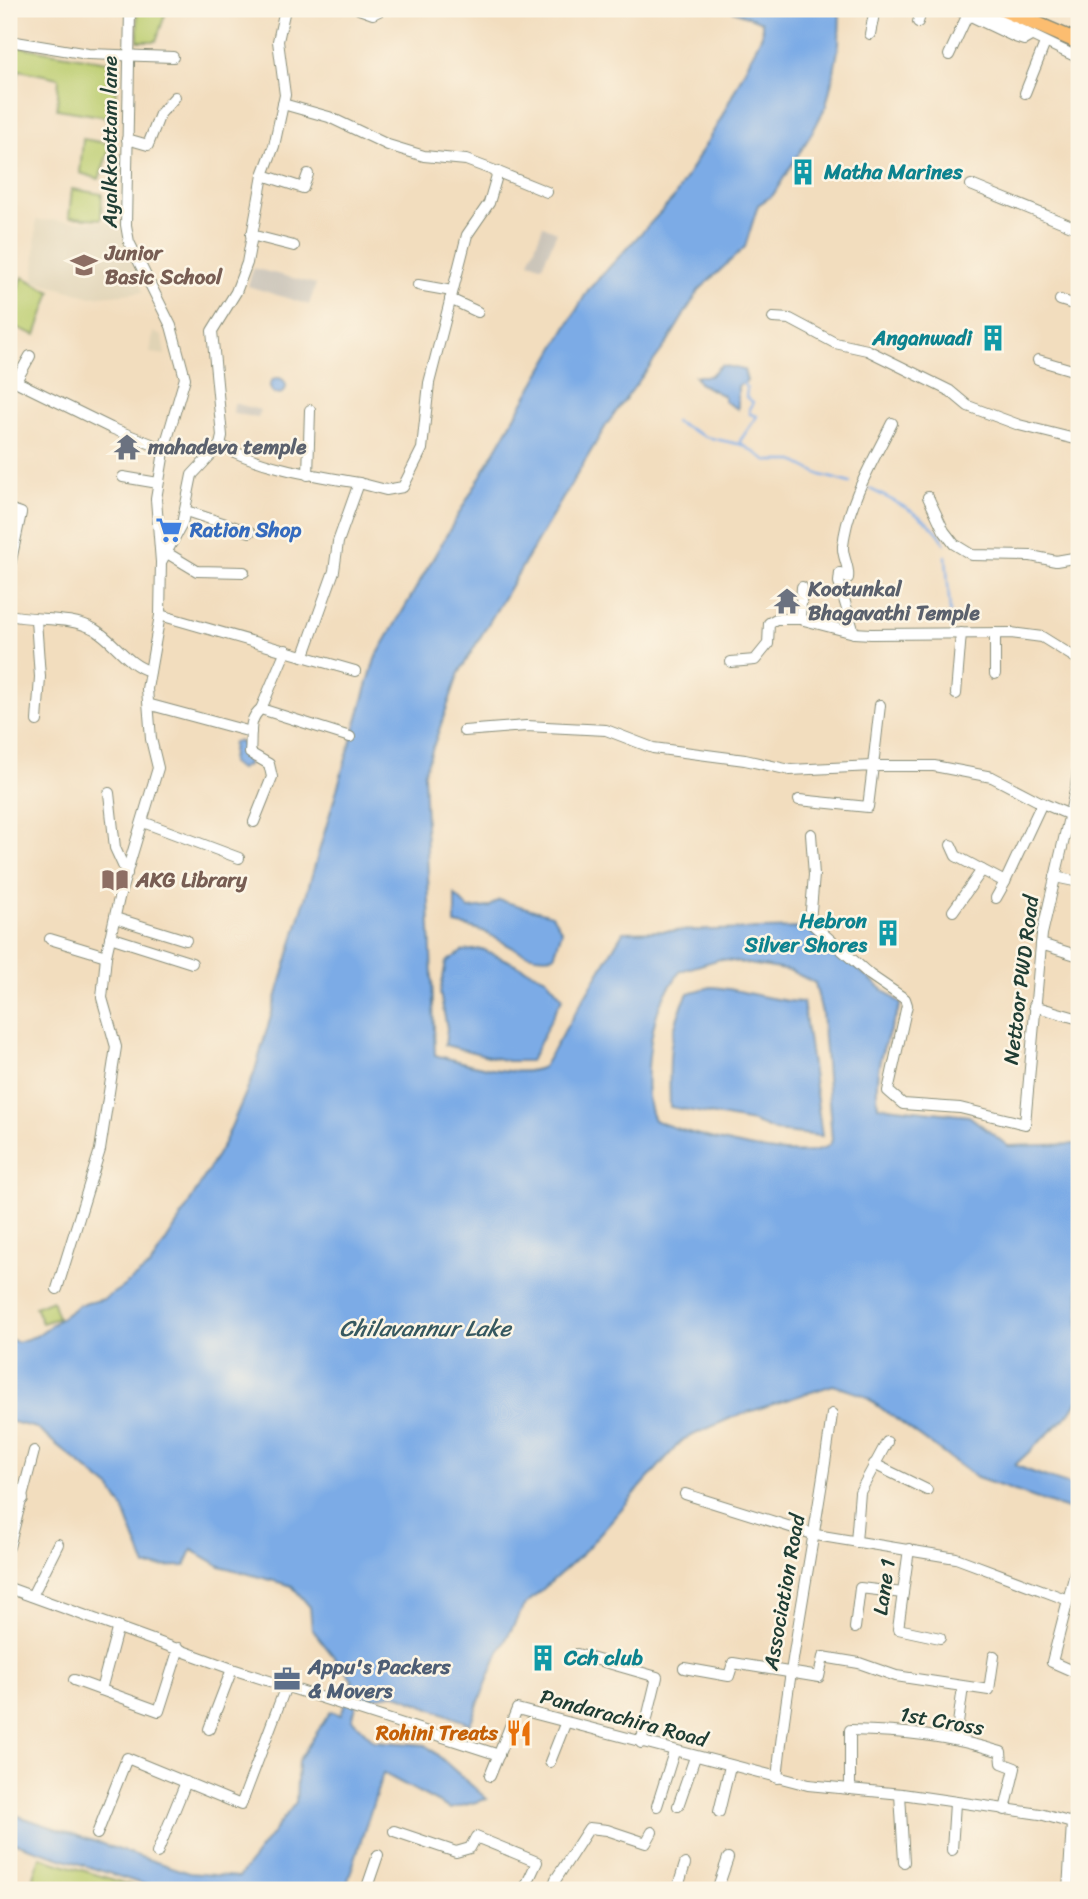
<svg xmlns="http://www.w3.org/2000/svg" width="1088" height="1899" font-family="Sriracha,sans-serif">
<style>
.built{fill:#e0d3b5}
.industrial{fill:#c9c3b8}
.green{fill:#bccd70;stroke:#6e8552;stroke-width:2}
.water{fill:#7cabe6;stroke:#4e748d;stroke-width:2;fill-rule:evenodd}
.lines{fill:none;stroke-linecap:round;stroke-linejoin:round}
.stream{stroke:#7cabe6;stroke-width:2.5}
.minor-casing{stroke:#888d79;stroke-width:12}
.highway-casing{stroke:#888d79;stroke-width:17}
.minor{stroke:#fff;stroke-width:10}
.highway{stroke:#fcbd6f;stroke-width:14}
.labels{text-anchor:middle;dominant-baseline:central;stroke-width:5;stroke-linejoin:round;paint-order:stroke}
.street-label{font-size:21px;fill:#1f3d34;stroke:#fcf5e5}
.culture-label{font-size:21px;font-weight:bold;fill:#0d838f;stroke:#fcf5e5;text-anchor:start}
.education-label{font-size:21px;font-weight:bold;fill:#785e54;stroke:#fcf5e5;text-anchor:start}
.worship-label{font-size:21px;font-weight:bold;fill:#5b616d;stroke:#fcf5e5;text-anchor:start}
.shop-label{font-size:21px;font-weight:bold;fill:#366cbe;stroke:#fcf5e5;text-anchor:start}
.service-label{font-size:21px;font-weight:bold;fill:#4e5e75;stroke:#fcf5e5;text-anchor:start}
.food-label{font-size:21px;font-weight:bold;fill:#c56008;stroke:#fcf5e5;text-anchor:end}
.water-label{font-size:23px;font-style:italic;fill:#365860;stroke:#fcf5e5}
</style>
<rect width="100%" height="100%" fill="#fcf5e5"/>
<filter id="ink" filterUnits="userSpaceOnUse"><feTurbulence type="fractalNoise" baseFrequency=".0143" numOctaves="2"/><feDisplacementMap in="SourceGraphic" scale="14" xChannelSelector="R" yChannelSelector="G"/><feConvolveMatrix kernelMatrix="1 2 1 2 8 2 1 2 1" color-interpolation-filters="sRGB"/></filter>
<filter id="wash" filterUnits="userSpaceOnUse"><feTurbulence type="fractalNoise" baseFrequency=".00686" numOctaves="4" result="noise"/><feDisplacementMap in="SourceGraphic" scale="28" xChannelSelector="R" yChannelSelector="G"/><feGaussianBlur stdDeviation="1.57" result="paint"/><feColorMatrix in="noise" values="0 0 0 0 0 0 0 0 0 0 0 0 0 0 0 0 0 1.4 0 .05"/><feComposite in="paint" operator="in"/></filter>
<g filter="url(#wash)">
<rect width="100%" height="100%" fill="#f2ddbe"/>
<g class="built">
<path d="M36,220L119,222L143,292L91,297L34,281Z"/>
<path d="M153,332L162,336L165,355L150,353Z"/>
</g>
<g class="industrial">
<path d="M543,226L557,232L542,266L529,262Z"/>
<path d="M253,268L316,284L309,305L248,286Z"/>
<path d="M234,403L260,410L258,418L233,413Z"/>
</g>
<g class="green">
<path d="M137,9H167L156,41H138Z"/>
<path d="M9,45L119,64L113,118L57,109L59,78L19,70L9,113Z"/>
<path d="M83,139L111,144L99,179L80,173Z"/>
<path d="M72,189L102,194L101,219L69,217Z"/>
<path d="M23,277L51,292L36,335L9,325V307Z"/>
<path d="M52,1300L58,1318L42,1323L35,1307Z"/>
<path d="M40,1857L140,1888L139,1890H30Z"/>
</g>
<g class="water">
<path d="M729,9H840L839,45L834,72L826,106L813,131L773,195L758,205L745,247L699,290L667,343L607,424L459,673L424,773L435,1055C462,1062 517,1080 543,1067L623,932L806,928L901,1004C885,1042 873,1064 878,1106L969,1116L1008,1146L1079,1144V1399L1070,1413L1015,1465C1037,1475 1057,1480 1079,1488V1513L977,1478L863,1395L833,1385L733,1417L682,1440L581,1555L524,1606L498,1654L470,1724L395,1694L358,1701L352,1719L374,1741L426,1745L487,1799L450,1809L383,1773L345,1890H161L9,1841V1813L189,1873L239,1877L296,1802L298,1761L331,1711L341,1715L353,1681L312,1629L310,1607L292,1586L220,1566L192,1550L185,1566L146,1567L123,1508L111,1489L36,1428L9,1421V1339L18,1342L36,1336L79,1305L104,1299L121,1288L150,1266L179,1221L225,1141L254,1074L375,659L588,290L674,198L720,120L762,35V22ZM720,959L791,971L815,983L822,1013L832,1140C820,1173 680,1132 654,1120C641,1096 650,1031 660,1005C664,993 674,982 680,971Z"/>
<path d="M721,365L744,370L747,381L738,386V409L724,401V396L699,383L695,376H710Z"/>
<circle cx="278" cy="386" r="8"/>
<path d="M238,741L247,747V765L240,769L231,763L233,742Z"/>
<path d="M455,895L469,909L489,907L499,900L552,915L562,931L554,956C524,961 507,942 482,931C474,928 464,926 455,924Z"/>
<path d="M482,949L546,978L563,998C549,1018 543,1041 530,1061H508L445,1045L447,1028L440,993L446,962L463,951Z"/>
<path d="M711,987C743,989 772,1002 803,1002L822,1136L775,1131L753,1122L670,1107C669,1062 667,1034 688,993Z"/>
</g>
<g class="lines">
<g class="stream">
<path d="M741,380L747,389L746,397L753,402L749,409L750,414L757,416L740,441L743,445L768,461H794L821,475L850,483"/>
<path d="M675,422L706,437L743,445"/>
<path d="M868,488C890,499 936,520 944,543"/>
<path d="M946,556L950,612"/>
</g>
</g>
</g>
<g filter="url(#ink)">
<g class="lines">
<g class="minor-casing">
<g id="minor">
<path d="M359,9L373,14L383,9"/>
<path d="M956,9L1015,37L1024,40L1031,36"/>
<path d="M977,9L1079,58"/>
<path d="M918,22L922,9"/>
<path d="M870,34L875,9"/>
<path d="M16,42L88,54L173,57"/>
<path d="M949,55L968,14"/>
<path d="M1025,93L1045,43"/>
<path d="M283,104L329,117L388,145L424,156L466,160L498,172L489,203L467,235L429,383L422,449L403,487L386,490L359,483L338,542L334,571L304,655"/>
<path d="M127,139L148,145L160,114L175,97"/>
<path d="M498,172L547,192"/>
<path d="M263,175L303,188L308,174"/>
<path d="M971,185L1079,229"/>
<path d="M251,235L294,246"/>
<path d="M418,285L452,291"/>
<path d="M450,299L478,312"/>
<path d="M1060,300L1079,306"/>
<path d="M773,318L790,319L835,343L867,350L950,391L968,406L1019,425L1079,440"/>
<path d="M1038,360L1079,372"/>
<path d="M9,378L111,428L164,449"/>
<path d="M16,381L30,356"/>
<path d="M220,445C263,468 311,475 359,483"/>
<path d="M308,475L310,410"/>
<path d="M123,477L158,483"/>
<path d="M928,497L944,531L954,544L972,555L1031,556L1056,561L1079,557"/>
<path d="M9,509L21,513L9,570"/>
<path d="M186,511L250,532"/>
<path d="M167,553L197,571L244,572"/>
<path d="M161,562L182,524L192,475L220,445L222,436L212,331L236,292L247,263L263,175L274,146L285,95L278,41L285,9"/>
<path d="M9,615C36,621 70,616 94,629C115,641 127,665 150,671"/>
<path d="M160,615L355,671"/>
<path d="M800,619L802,587"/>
<path d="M36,620L40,677L37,721"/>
<path d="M854,633L839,582L840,573L848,578C850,567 842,557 843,546C847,504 873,461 892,423"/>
<path d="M731,662L755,660L768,644L769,623L776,619H800L854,633L871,634L1011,633L1042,637L1079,660"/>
<path d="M995,674V633"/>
<path d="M956,694L961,633"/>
<path d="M151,705L251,732"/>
<path d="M880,705L873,766H934L992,777L1042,803"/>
<path d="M261,709L286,650"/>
<path d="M464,731L526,726L606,730L653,748L745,760L790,770L873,766L868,807L799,800"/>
<path d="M109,793L115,848L127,874"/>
<path d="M143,822L239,858"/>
<path d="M254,822L272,777L269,764L250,753C252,738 247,719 261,709L350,737"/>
<path d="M811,834L814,875L810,922L870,975L905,999L907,1005L888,1091L903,1104L960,1108L1025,1124L1042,934L1076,787L1079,760"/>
<path d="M951,845L956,856L982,870"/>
<path d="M1055,877L1079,882"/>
<path d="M996,898L1005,882"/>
<path d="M953,911L982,870L1005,882L1042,803L1070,815"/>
<path d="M115,918L186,940"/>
<path d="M110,937L192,963"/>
<path d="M50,939L106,956"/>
<path d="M1041,944L1079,956"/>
<path d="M1034,1006L1079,1019"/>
<path d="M57,1289L100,1150L116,1047L102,998L106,956L119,898L158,768L151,739L147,689L160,615L161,562L156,499L165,446L185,378L171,326L129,242L126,225L130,9"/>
<path d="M874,1464L927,1490"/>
<path d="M685,1494L816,1535L956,1558L1068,1600L1052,1662L1079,1674"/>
<path d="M9,1495L23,1499"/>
<path d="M856,1542L860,1492L887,1442"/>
<path d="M9,1547L34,1451"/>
<path d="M909,1549L898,1629L940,1638"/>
<path d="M9,1588L232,1669L499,1755"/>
<path d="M32,1596L58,1544"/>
<path d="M1068,1600L1078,1562"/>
<path d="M855,1628L860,1588L903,1593"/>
<path d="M577,1654L657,1677L641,1743"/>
<path d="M684,1668L729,1676L733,1663L819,1677L823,1657L859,1663L896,1676L989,1690L994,1656"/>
<path d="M74,1680L159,1711L179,1648"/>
<path d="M101,1690L118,1626"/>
<path d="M209,1729L232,1669"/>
<path d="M956,1738L963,1687"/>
<path d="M550,1762L565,1724"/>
<path d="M490,1776L517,1709L808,1785L902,1794L1040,1814L1072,1823"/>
<path d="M777,1778C790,1655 816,1536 832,1414"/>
<path d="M850,1789V1730C903,1731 950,1736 1001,1752L1002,1763L1015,1768L1005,1810"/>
<path d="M900,1794L904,1862"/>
<path d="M657,1806L674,1752"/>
<path d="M678,1806L695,1757"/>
<path d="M719,1812L730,1766"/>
<path d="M394,1831L456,1852L470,1848L476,1837L537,1862L524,1890"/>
<path d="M97,1834L127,1758L241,1805L286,1686"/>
<path d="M952,1850L955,1803"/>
<path d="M157,1853L186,1782"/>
<path d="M366,1890L378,1855"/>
<path d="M552,1890L556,1879L589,1828L607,1830L646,1843L652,1832"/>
<path d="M677,1890L685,1864"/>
<path d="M717,1890L728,1858"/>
<path d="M1068,1890L1072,1823L1079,1807"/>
</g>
</g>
<g class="highway-casing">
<path id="highway" d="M1002,9L1079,42"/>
</g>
<use href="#minor" class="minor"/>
<use href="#highway" class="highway"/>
</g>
</g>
<defs>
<g id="building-bare" transform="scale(2.1)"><path d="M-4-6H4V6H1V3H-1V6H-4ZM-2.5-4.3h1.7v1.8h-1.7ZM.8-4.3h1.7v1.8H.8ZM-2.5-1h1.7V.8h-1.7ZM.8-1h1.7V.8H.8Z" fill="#0f9aa8" stroke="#fcf5e5" stroke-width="2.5" paint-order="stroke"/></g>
<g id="school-bare" transform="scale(2.1)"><path d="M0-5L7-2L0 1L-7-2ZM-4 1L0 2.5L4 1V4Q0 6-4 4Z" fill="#8d6e63" stroke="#fcf5e5" stroke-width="2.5" paint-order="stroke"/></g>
<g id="temple-bare" transform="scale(2.1)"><path d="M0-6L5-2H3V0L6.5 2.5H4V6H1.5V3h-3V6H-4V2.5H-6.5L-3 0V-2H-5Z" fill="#6b7280" stroke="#fcf5e5" stroke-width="2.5" paint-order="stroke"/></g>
<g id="supermarket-bare" transform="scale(2.1)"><path d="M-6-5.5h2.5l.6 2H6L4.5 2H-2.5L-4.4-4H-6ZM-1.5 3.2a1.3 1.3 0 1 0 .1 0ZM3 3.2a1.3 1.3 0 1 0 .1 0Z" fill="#3f7fe0" stroke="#fcf5e5" stroke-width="2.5" paint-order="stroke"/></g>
<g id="library-bare" transform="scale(2.1)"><path d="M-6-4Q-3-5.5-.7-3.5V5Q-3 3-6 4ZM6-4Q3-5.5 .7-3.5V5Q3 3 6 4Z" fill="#8d6e63" stroke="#fcf5e5" stroke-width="2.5" paint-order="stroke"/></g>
<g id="office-bare" transform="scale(2.1)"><path d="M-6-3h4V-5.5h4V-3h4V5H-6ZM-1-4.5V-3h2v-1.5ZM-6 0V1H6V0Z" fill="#5c6f8a" stroke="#fcf5e5" stroke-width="2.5" paint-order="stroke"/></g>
<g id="restaurant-bare" transform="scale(2.1)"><path d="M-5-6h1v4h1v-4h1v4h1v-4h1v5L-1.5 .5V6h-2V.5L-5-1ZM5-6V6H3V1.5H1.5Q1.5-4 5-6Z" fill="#e8710a" stroke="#fcf5e5" stroke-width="2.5" paint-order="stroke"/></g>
</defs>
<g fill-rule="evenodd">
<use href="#building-bare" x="803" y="172"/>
<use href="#school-bare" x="84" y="265"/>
<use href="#building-bare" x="993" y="338"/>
<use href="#temple-bare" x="127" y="447"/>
<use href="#supermarket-bare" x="169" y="530"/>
<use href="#temple-bare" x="787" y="601"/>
<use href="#library-bare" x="115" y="880"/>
<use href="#building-bare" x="888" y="933"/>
<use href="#building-bare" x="543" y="1658"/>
<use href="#office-bare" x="287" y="1679"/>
<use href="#restaurant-bare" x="519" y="1733"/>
</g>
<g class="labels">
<g class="street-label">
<text transform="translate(110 142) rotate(-90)">Ayalkkoottam lane</text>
<text transform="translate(1021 980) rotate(-83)">Nettoor PWD Road</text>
<text transform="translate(884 1587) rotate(-82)">Lane 1</text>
<text transform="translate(784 1592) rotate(-80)">Association Road</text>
<text transform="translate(624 1718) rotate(15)">Pandarachira Road</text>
<text transform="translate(942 1721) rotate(10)">1st Cross</text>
</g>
<g class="culture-label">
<text x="824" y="172">Matha Marines</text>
<text x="972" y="338" text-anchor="end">Anganwadi</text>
<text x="867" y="921" text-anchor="end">Hebron<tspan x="867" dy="24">Silver Shores</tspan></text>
<text x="564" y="1658">Cch club</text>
</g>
<g class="education-label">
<text x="105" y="253">Junior<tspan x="105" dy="24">Basic School</tspan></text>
<text x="136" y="880">AKG Library</text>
</g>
<g class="worship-label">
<text x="148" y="447">mahadeva temple</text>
<text x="808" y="589">Kootunkal<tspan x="808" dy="24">Bhagavathi Temple</tspan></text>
</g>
<g class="shop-label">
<text x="190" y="530">Ration Shop</text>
</g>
<g class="service-label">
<text x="308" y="1667">Appu's Packers<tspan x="308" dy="24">&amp; Movers</tspan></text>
</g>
<g class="food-label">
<text x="498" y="1733">Rohini Treats</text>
</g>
<g class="water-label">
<text x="425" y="1328">Chilavannur Lake</text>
</g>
</g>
<rect width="1088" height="1899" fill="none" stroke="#fcf5e5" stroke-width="35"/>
</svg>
